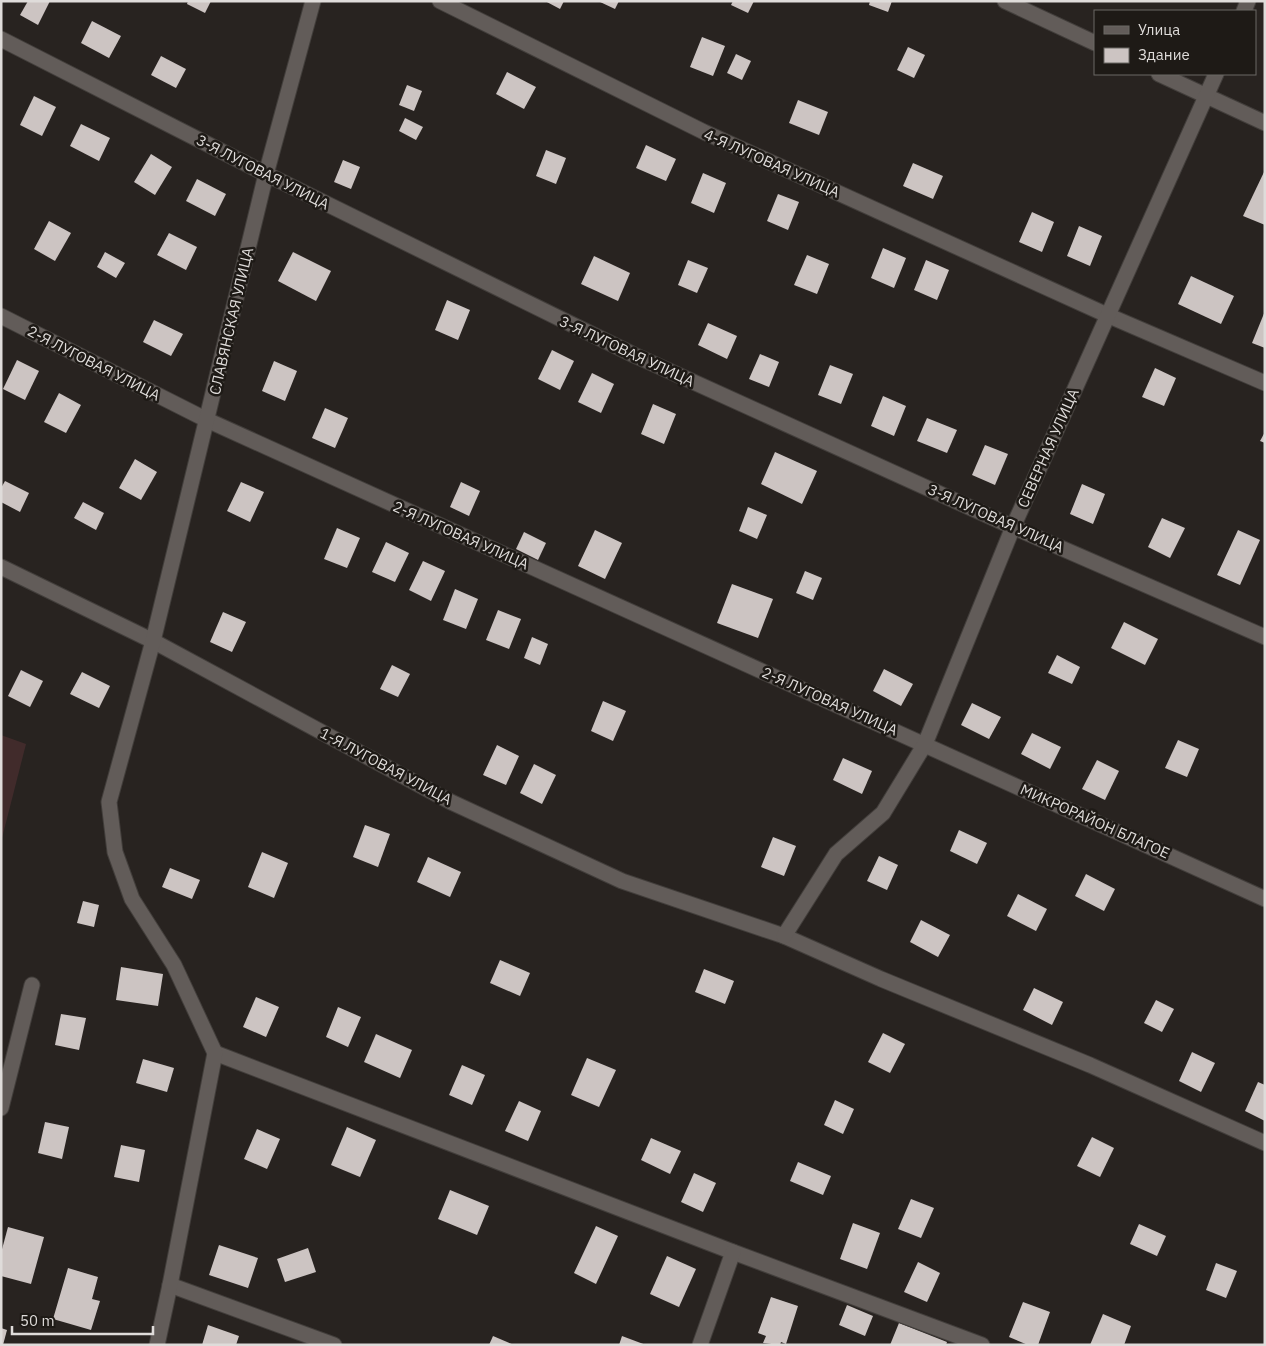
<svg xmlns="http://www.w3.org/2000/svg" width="1266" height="1346" font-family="'IBM Plex Sans',sans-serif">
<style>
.green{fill:#412b2b}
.building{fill:#ccc4c2}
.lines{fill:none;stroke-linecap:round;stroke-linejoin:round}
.minor-casing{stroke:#423e3b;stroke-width:17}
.minor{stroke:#625c59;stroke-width:15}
.labels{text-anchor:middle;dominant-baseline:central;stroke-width:5;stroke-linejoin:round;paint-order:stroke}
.street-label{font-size:15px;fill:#dfdcda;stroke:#1e1a16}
</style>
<rect width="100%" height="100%" fill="#282320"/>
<path class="green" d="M1,735L26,744L1,842Z"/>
<g class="building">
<path d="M28,1H50L38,25L20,15Z"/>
<path d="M188,1H211L205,13L187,4Z"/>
<path d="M545,1H564L560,9Z"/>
<path d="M598,1H619L615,9Z"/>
<path d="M733,1H754L748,13L731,5Z"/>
<path d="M870,1H892L888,12L869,5Z"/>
<path d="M92,21L121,36L109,58L81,43Z"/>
<path d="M702,37L725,46L713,76L690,67Z"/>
<path d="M908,47L925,55L914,78L897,70Z"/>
<path d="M736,54L751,61L742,80L727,73Z"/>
<path d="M161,56L186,69L176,88L151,75Z"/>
<path d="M507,72L536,87L524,109L496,94Z"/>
<path d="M407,85L422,91L414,111L399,105Z"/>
<path d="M34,96L56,107L42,136L20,125Z"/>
<path d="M798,100L828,112L819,135L789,123Z"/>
<path d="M405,118L423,127L416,140L399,131Z"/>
<path d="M81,124L110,138L99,161L70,146Z"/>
<path d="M646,145L676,159L666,181L636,168Z"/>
<path d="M546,150L566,158L556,184L536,176Z"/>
<path d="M151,154L172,167L155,195L134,182Z"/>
<path d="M343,160L360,167L351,189L334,182Z"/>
<path d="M913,163L943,176L933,199L903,186Z"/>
<path d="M1265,170V225L1243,216Z"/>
<path d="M703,173L726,183L714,213L691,203Z"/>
<path d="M197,179L226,194L215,216L186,201Z"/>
<path d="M778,194L799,202L788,230L767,221Z"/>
<path d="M1032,212L1054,222L1042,252L1019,242Z"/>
<path d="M49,221L71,233L55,261L34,249Z"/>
<path d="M1079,226L1102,236L1090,266L1067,256Z"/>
<path d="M169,233L197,247L186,270L157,255Z"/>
<path d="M883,248L906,258L894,288L871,278Z"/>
<path d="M105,252L125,263L116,278L97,267Z"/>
<path d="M293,252L331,271L316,301L278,281Z"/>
<path d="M807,255L829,264L817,294L794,285Z"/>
<path d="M594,256L630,273L618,301L581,284Z"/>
<path d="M688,260L708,268L697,293L678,285Z"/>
<path d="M926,260L949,270L937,300L914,290Z"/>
<path d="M1191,276L1234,296L1221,324L1178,304Z"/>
<path d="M447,300L470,310L458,340L435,330Z"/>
<path d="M1265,311V348L1252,343Z"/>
<path d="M154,320L183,334L171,356L143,342Z"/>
<path d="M708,323L737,336L727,359L698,345Z"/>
<path d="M552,350L574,361L560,390L538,379Z"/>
<path d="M760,354L779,362L769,387L749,379Z"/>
<path d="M17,360L39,371L25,400L3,389Z"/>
<path d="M274,361L297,371L285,401L262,391Z"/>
<path d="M830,365L853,374L841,404L818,395Z"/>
<path d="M1155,368L1176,378L1164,406L1142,397Z"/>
<path d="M592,373L614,384L601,413L578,402Z"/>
<path d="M59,393L81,405L66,433L44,422Z"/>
<path d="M883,396L906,406L894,436L871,426Z"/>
<path d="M653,404L676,414L664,444L641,434Z"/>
<path d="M325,408L348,418L335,448L312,438Z"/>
<path d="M927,418L957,430L947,453L917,441Z"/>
<path d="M1265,432V443L1260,441Z"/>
<path d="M985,445L1008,454L995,485L972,475Z"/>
<path d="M775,452L817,471L802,504L761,484Z"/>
<path d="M135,459L157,472L141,500L119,488Z"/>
<path d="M5,481L29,493L20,512L1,502V488Z"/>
<path d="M241,482L264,492L250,522L227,511Z"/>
<path d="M461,482L480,491L469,516L450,507Z"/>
<path d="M1082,484L1105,494L1093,524L1070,514Z"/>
<path d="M83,502L104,513L96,530L74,518Z"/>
<path d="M748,507L767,515L757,539L739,531Z"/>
<path d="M1162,518L1185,528L1170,558L1148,547Z"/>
<path d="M337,528L360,538L347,568L324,559Z"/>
<path d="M595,530L622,543L605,579L578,566Z"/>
<path d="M1238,530L1260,540L1240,585L1217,575Z"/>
<path d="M524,532L546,543L538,560L516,549Z"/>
<path d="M386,542L409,553L395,582L372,572Z"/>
<path d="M423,561L445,571L431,601L409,590Z"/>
<path d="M805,571L822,578L813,600L796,593Z"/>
<path d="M732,584L773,599L758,638L717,623Z"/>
<path d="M455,589L478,599L466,629L443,620Z"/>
<path d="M498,610L521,619L509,649L486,640Z"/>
<path d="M223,612L246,622L232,652L210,642Z"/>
<path d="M1124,622L1158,639L1145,665L1111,648Z"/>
<path d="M532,637L548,644L540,665L524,658Z"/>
<path d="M1057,655L1080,667L1072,684L1048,673Z"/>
<path d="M392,665L410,674L398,697L380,689Z"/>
<path d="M884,669L913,684L901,706L873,691Z"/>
<path d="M21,670L43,681L30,707L8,696Z"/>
<path d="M82,672L110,686L99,708L70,694Z"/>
<path d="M603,701L626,711L613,741L591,731Z"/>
<path d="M972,703L1001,717L989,739L961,725Z"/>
<path d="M1032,733L1061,747L1050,769L1021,754Z"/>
<path d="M1178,740L1199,749L1187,777L1165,768Z"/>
<path d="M497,745L519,756L506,785L483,775Z"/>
<path d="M843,758L872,771L862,794L833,780Z"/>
<path d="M1097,760L1119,771L1105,800L1082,789Z"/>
<path d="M534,764L556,775L542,804L520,793Z"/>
<path d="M365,825L390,834L378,867L353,857Z"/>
<path d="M959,830L987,843L977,864L950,851Z"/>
<path d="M773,837L796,846L784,876L761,867Z"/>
<path d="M262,852L288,863L274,898L248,887Z"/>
<path d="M879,856L898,865L887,890L867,881Z"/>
<path d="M428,857L461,872L450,897L417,882Z"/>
<path d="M170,868L200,880L192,899L162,887Z"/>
<path d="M1086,874L1115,889L1104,911L1075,896Z"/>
<path d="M1018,894L1047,909L1036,931L1007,916Z"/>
<path d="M83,901L99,905L94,927L77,923Z"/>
<path d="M921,920L950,935L938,957L910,942Z"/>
<path d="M500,960L530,973L520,996L490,983Z"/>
<path d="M121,967L163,974L158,1006L116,1000Z"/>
<path d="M704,969L734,981L725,1004L695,992Z"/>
<path d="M1034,988L1063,1002L1052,1025L1023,1010Z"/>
<path d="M256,997L279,1007L266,1037L243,1027Z"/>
<path d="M1156,1000L1174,1009L1162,1032L1144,1023Z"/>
<path d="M338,1007L361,1017L348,1047L326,1037Z"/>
<path d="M61,1014L86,1018L79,1050L55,1045Z"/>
<path d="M883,1033L905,1044L890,1073L868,1062Z"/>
<path d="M376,1034L412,1050L400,1078L364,1062Z"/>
<path d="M1192,1052L1215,1063L1201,1092L1179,1081Z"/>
<path d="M587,1058L616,1070L599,1107L571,1095Z"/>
<path d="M143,1059L174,1068L167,1092L136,1083Z"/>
<path d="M462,1065L485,1075L472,1105L449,1095Z"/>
<path d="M1258,1082L1265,1085V1121L1245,1111Z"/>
<path d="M835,1100L854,1109L843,1134L824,1125Z"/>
<path d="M519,1101L541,1111L528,1141L505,1131Z"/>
<path d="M45,1122L69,1127L62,1159L38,1153Z"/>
<path d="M347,1127L376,1140L360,1177L331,1165Z"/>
<path d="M257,1129L280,1139L267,1169L244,1159Z"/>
<path d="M1092,1137L1114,1148L1100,1177L1077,1166Z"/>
<path d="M651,1138L681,1151L670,1174L641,1160Z"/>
<path d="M121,1145L145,1150L139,1182L114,1177Z"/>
<path d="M798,1162L831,1176L823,1195L790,1181Z"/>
<path d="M694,1173L716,1183L703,1212L681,1202Z"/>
<path d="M450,1190L489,1206L477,1235L438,1219Z"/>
<path d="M911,1199L934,1208L921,1238L898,1229Z"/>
<path d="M853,1223L880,1233L867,1269L840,1259Z"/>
<path d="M1139,1224L1166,1236L1157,1256L1130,1244Z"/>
<path d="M596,1226L618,1236L596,1284L574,1273Z"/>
<path d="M8,1227L44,1237L31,1284L1,1276V1253Z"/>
<path d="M219,1245L258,1258L248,1288L209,1275Z"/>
<path d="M308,1248L316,1272L285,1282L277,1259Z"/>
<path d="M667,1256L696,1269L679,1307L650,1294Z"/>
<path d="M918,1262L940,1273L927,1302L904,1292Z"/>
<path d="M1216,1263L1237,1271L1226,1298L1206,1290Z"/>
<path d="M68,1268L98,1277L92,1299L100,1301L91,1330L53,1319Z"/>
<path d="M771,1297L798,1306L786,1344L781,1342L780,1345L763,1343L766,1336L758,1333Z"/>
<path d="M1023,1302L1050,1312L1038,1345H1028L1009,1337Z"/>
<path d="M847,1305L873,1316L865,1336L839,1325Z"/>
<path d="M1103,1314L1131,1326L1124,1345H1090Z"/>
<path d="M899,1323L947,1342L946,1345H890Z"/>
<path d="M208,1325L239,1336L236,1345H202Z"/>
<path d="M1,1328L7,1330L3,1345H1Z"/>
<path d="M493,1336L514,1345H489Z"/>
<path d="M622,1336L646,1345H619Z"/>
</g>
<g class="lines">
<g class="minor-casing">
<g id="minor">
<path d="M440,1L704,132L1107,315L1265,383"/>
<path d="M1005,1L1095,43"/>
<path d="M1244,11L1248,1"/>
<path d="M1,39L266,174L634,355L1013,527L1265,637"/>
<path d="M1159,74L1265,123"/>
<path d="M1,316L207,420L1265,899"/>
<path d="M1,567L153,641L451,802L622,881L784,936L881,979L1090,1065L1265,1143"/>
<path d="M784,936L836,854L883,813L925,744L1013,527L1216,74"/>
<path d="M215,1053L733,1252L982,1345"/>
<path d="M1,1108L32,985"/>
<path d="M170,1285L334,1345"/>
<path d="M157,1345L170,1285L215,1053L174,965L132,899L115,852L109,802L153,641L266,174L313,1"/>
<path d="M700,1345L733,1252"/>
</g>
</g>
<use href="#minor" class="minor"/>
</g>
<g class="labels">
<g class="street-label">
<text transform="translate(772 163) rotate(24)">4-Я ЛУГОВАЯ УЛИЦА</text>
<text transform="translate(263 172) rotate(27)">3-Я ЛУГОВАЯ УЛИЦА</text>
<text transform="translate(231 321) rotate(-77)">СЛАВЯНСКАЯ УЛИЦА</text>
<text transform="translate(627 351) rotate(25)">3-Я ЛУГОВАЯ УЛИЦА</text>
<text transform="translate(94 363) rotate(27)">2-Я ЛУГОВАЯ УЛИЦА</text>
<text transform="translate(1048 448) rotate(-66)">СЕВЕРНАЯ УЛИЦА</text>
<text transform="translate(996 518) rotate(24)">3-Я ЛУГОВАЯ УЛИЦА</text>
<text transform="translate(461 535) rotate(24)">2-Я ЛУГОВАЯ УЛИЦА</text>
<text transform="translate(830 701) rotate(24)">2-Я ЛУГОВАЯ УЛИЦА</text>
<text transform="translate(386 766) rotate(28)">1-Я ЛУГОВАЯ УЛИЦА</text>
<text transform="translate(1095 821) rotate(24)">МИКРОРАЙОН БЛАГОЕ</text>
</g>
</g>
<rect width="1266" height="1346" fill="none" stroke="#dfdcda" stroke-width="5"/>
<rect x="1094" y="10" width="162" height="65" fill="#1e1a16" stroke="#6b6864"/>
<rect x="1104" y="26" width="25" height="8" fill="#625c59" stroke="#6b6864"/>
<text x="1138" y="35" font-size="15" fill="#dfdcda">Улица</text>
<rect x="1104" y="48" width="25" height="15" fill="#ccc4c2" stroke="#6b6864"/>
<text x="1138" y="60" font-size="15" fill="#dfdcda">Здание</text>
<path d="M12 1326v8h141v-8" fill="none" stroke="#dfdcda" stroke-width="2.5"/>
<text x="20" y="1326" font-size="15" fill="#dfdcda" stroke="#1e1a16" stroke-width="4" paint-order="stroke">50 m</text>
</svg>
